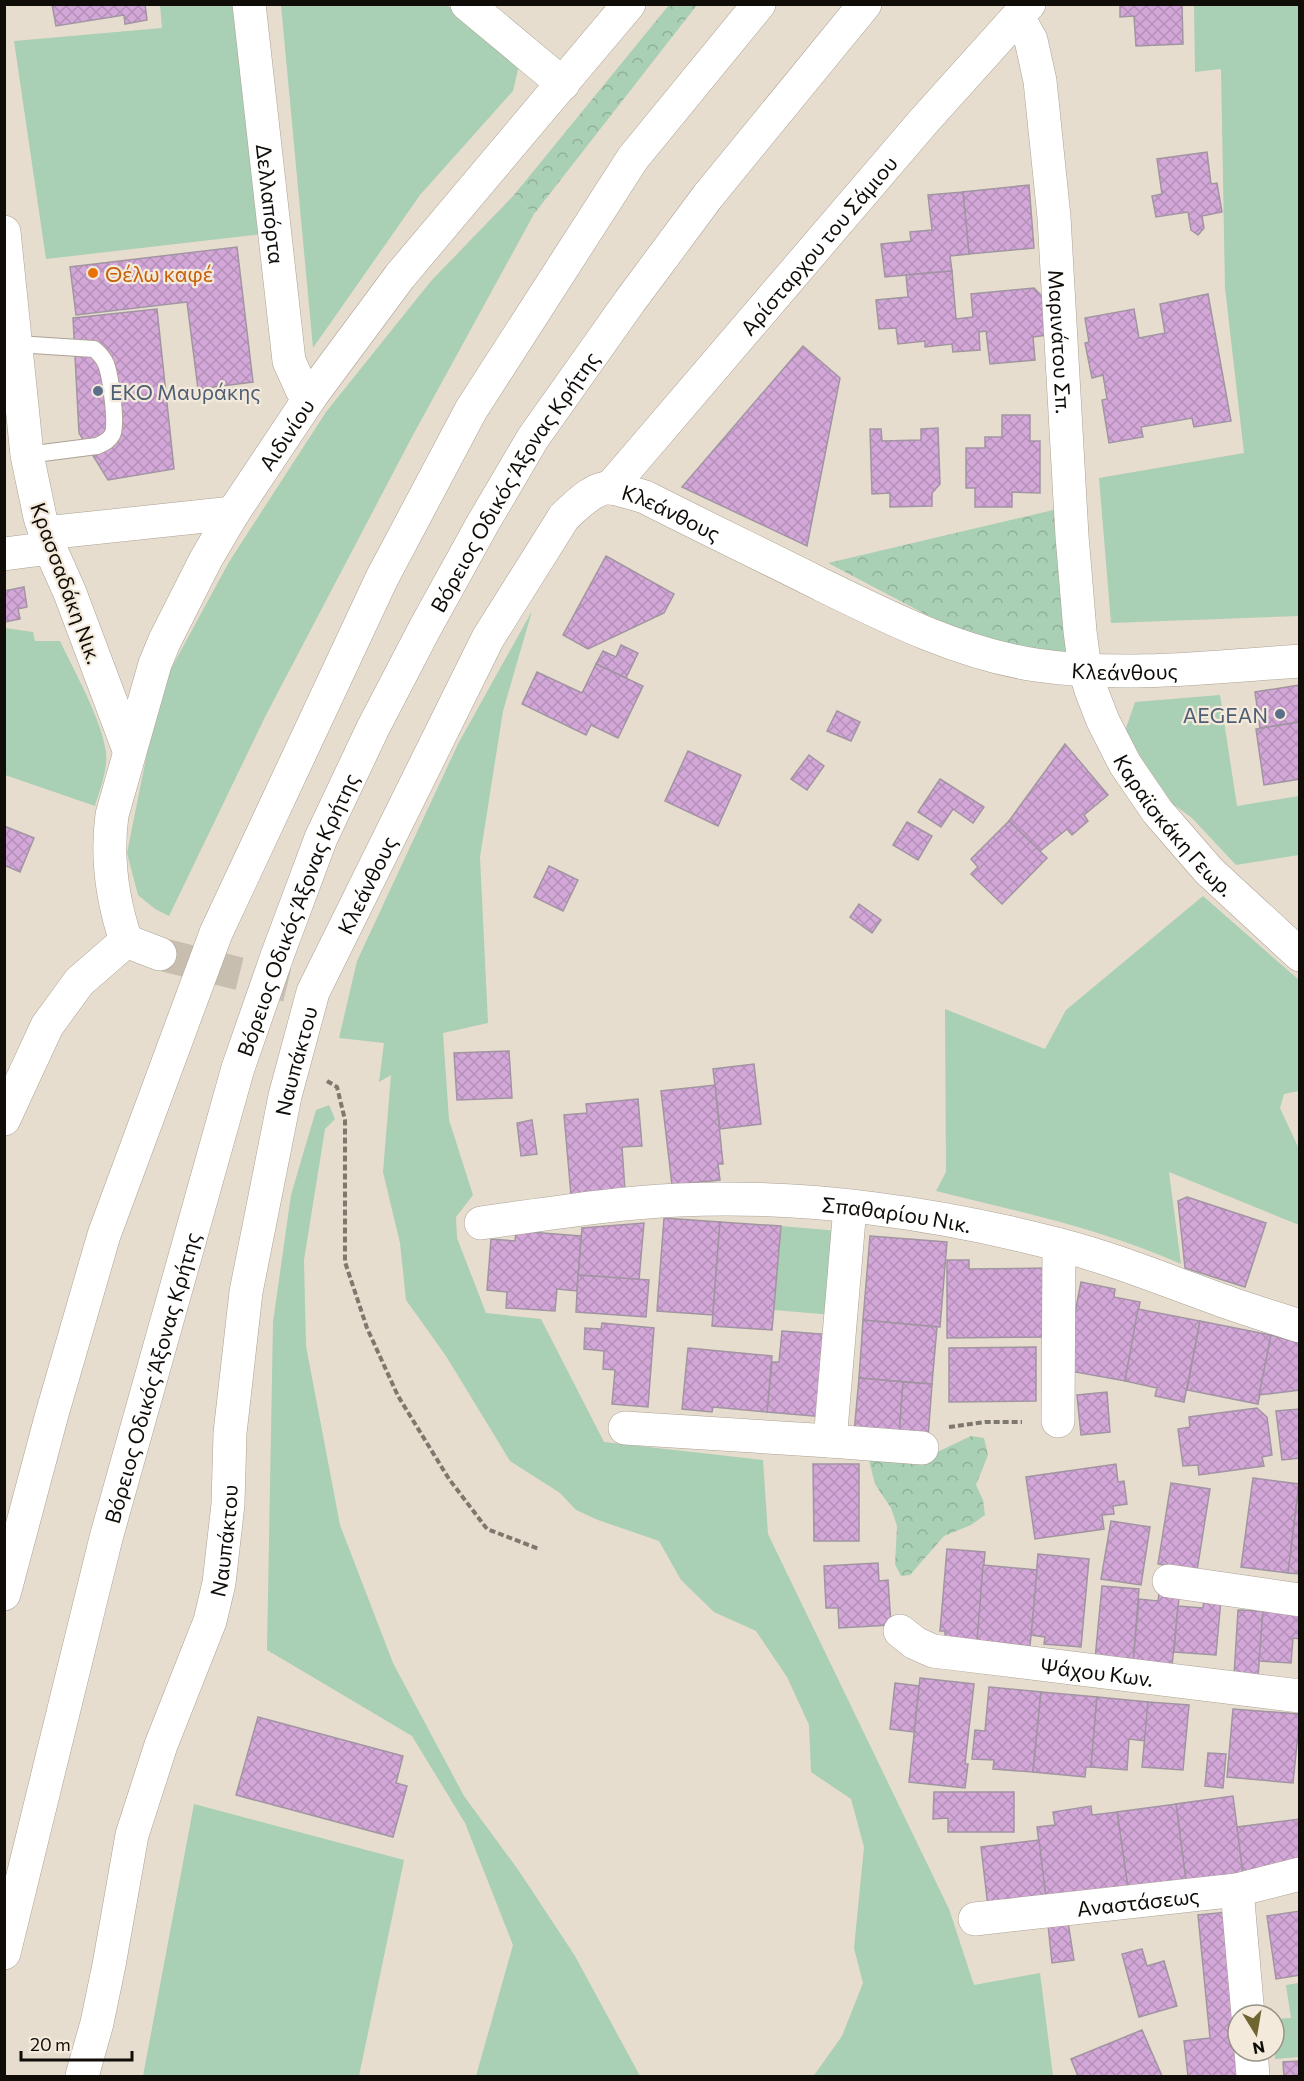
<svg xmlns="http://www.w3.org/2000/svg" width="1304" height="2081" font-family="Commissioner,sans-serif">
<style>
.green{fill:#a9cfb4}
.forest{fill:url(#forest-crowns)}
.building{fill:url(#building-cross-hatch);stroke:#a195a2;stroke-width:1.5}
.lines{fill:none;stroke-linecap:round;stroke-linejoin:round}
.minor-tunnel{stroke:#c7beb0;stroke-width:33;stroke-dasharray:33 16;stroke-linecap:butt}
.service-casing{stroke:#aba294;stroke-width:18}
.minor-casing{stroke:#aba294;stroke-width:34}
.tertiary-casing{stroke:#aba294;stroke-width:34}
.motorway-casing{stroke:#aba294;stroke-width:34}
.path{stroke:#7e786e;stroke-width:4;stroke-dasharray:6 3;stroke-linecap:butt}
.service{stroke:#fff;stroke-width:16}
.minor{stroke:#fff;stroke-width:33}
.tertiary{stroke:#fff;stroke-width:33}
.motorway{stroke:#fff;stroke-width:33}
.food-dot{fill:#e8710a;stroke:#f4eadb;stroke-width:2}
.service-dot{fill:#5c6f8a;stroke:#f4eadb;stroke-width:2}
.labels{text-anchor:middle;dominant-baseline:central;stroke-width:4.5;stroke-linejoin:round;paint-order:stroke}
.street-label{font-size:21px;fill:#100d08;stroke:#f4eadb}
.food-label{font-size:21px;fill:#c56008;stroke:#f4eadb;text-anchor:start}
.service-label{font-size:21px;fill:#4e5e75;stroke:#f4eadb;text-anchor:start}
</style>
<defs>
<pattern id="forest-crowns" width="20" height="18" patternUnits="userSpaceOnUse" patternTransform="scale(1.5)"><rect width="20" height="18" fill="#a9cfb4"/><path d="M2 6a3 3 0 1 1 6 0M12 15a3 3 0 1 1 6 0" fill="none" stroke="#90b199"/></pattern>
<pattern id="building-cross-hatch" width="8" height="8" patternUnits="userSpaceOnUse" patternTransform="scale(1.5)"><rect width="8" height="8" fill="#d3a7d8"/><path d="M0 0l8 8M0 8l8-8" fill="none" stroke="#b48fb8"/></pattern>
</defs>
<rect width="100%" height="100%" fill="#e7ddce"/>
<g class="green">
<path d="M160,5H236L263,234L46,259L14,41L162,28Z"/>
<path d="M281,5H447L500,50L520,61L513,91L420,195L313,348Z"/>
<path d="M1194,5H1299V616L1111,623L1099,478L1244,453L1225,288L1221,69L1195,72Z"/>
<path d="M514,195L534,214L413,435L266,715L169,916L155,909L138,895L127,853L160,689L229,562L326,412L431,281Z"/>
<path d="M532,611L503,711L480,857L488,1023L443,1033L449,1120L473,1195L456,1217L457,1238L486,1313L541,1319L604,1442L763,1460L768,1534L949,1909L974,1985L1040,1973L1053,2076H811L815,2074L842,2036L863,1983L854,1948L864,1847L851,1799L811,1772L809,1725L787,1677L756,1631L714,1612L681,1580L659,1541L598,1520L576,1510L560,1493L510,1461L446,1356L406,1300L400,1243L383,1172L391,1075L379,1082L384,1043L339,1038L357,961L458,744Z"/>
<path d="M5,628L33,632L35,641H60C75,673 101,718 106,752C108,770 100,789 95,806L5,775Z"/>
<path d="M1220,695L1237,806L1299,796V855L1236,865L1192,818L1173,804L1147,767L1125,731L1135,702Z"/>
<path d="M1203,896L1299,980V1091L1284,1094L1280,1108L1299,1149V1225L1169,1172L1181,1264C1106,1230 1017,1211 936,1191L946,1172L945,1009L1045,1049L1066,1010Z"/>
<path d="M329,1105L335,1119L325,1129L304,1260L306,1346L340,1525L393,1663L464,1796L519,1871L575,1956L640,2076H476L513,1945L465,1823L412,1736L267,1650L273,1322L291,1195L316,1110Z"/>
<path d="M781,1226L839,1231L833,1315L774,1310Z"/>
<path d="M194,1804L404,1860L359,2076H143Z"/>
<path d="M1299,1983V2057L1275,2059L1274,2019L1291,2018L1286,1985Z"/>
</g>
<g class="forest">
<path d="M669,5H697L534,214L514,195Z"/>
<path d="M1062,508L1071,655L985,641L927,615L828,563Z"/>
<path d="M971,1436L984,1438L988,1455L976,1485L983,1500L985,1515L971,1525L944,1536L910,1575L901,1576L895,1564L897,1526L891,1508L875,1484L868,1456H929Z"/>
</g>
<g class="building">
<path d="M52,4H145L147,20L125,24L124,15L56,26Z"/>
<path d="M1120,4H1182L1183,44L1136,46L1134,16L1120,17Z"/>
<path d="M1207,152L1211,184L1217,183L1222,212L1202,216L1204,228L1198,235L1191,230L1188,212L1156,217L1152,196L1162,194L1157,159Z"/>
<path d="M1029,185L1034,248L969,254L963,192Z"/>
<path d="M963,192L969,254L950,256L952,271L885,277L881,244L911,241L910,232L932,230L928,195Z"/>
<path d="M237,247L253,382L198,389L187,302L76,315L70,267Z"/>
<path d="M952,271L956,319L973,317L971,294L1034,288L1043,297L1047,335L1033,337L1035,360L990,364L986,331L979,332L980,350L953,352L952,344L925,347V341L898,344L896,328L879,329L876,300L908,297L906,275Z"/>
<path d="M1208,294L1231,421L1194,427L1192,418L1141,427L1143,437L1109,443L1102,400L1107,399L1103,375L1092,378L1085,343L1089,342L1085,318L1134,309L1139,338L1165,333L1160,304Z"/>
<path d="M157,309L174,469L108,480L79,433L73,318Z"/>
<path d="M803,346L840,378L807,546L682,487Z"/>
<path d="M1002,415H1030V441H1040V493L1012,492V507H975V488H966V448H985V437H1002Z"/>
<path d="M938,428L940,484L932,493V506L890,507V493L872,494L870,429H881L882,441L921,440V429Z"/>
<path d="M606,556L674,594L664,613L588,649L563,635Z"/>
<path d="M24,587L27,607L18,609L20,619L4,622V591Z"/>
<path d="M621,645L638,653L626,678L596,664L603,651L616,657Z"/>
<path d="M596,664L643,686L618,738L591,725L586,735L522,704L537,672L582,693Z"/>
<path d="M1300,685V722L1260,728L1255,692Z"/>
<path d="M837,711L860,722L851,741L827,731Z"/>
<path d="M1300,722V779L1264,785L1256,729Z"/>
<path d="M1065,744L1108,795L1084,815L1088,821L1072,835L1067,829L1040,851L1009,821Z"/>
<path d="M688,751L741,775L718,826L665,801Z"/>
<path d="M809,755L824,766L807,790L791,779Z"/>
<path d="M940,779L984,807L973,823L953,809L941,827L918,812Z"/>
<path d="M1009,821L1047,858L1002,904L971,874L978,867L971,859Z"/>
<path d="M907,822L932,836L918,860L893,845Z"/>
<path d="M4,826L34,838L20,872L4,865Z"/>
<path d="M549,866L578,880L563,911L534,897Z"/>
<path d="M859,904L881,920L872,933L850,917Z"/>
<path d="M509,1051L512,1098L457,1100L454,1053Z"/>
<path d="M754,1064L761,1124L720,1129L713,1069Z"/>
<path d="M715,1085L723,1164H718L720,1180L672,1185L661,1091Z"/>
<path d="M638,1099L642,1146L622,1147L625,1191L571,1195L564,1115L587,1113L586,1104Z"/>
<path d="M532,1120L537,1154L521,1156L517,1123Z"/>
<path d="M1187,1197L1266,1223L1245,1287L1185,1268L1178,1201Z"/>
<path d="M664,1218L720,1222L713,1315L657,1311Z"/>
<path d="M720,1222L781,1226L772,1330L712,1326Z"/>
<path d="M644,1223L639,1280L578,1275L582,1228Z"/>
<path d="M516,1231L581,1236L577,1291L557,1289L555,1311L506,1308L507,1292L487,1290L491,1239L515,1241Z"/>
<path d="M870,1236L947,1242L940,1327L863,1320Z"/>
<path d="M947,1260H969V1269L1050,1268V1337L947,1338Z"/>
<path d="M578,1275L649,1280L646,1317L576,1312Z"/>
<path d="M1081,1282L1115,1289L1114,1297L1140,1302L1125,1381L1064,1370Z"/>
<path d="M1138,1309L1200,1321L1184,1402L1155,1396L1157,1388L1125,1381Z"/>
<path d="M863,1320L937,1327L932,1384L859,1378Z"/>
<path d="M1200,1321L1271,1335L1258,1404L1187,1390Z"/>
<path d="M602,1323L654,1328L648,1407L612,1404L615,1370L603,1369L604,1351L584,1349L585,1328L601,1329Z"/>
<path d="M782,1331L832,1335L825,1417L767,1412L772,1362H779Z"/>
<path d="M1271,1335L1300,1343V1390L1259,1395Z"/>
<path d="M1036,1347V1401L949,1402V1348Z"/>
<path d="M688,1348L772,1356L767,1412L713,1407L712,1412L682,1409Z"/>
<path d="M859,1378L903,1382L899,1436L854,1433Z"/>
<path d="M903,1382L932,1384L928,1438L899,1436Z"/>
<path d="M1107,1392L1110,1432L1081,1435L1077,1395Z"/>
<path d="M1257,1408L1267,1417L1272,1455L1262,1457L1264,1466L1199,1475L1198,1465L1183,1466L1178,1429L1190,1427L1189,1417Z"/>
<path d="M1300,1409V1458L1282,1460L1276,1411Z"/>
<path d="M813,1464H859V1541H814Z"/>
<path d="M1116,1464L1118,1482L1124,1481L1127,1504L1113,1506L1114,1514L1102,1515L1104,1529L1035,1539L1026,1477Z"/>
<path d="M1253,1478L1299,1484L1288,1573L1241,1567Z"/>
<path d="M1171,1483L1210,1489L1197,1571L1158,1564Z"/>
<path d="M1299,1484H1300V1574L1288,1573Z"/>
<path d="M1111,1521L1150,1527L1141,1585L1101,1579Z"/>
<path d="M947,1549L985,1552L977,1641L945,1638V1631H940Z"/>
<path d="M1038,1554L1089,1559L1081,1647L1044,1644L1045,1637L1031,1635Z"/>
<path d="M878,1563L879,1581L888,1580L891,1625L839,1628L838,1608H826L824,1566Z"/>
<path d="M983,1565L1037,1570L1030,1646L977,1641Z"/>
<path d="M1102,1586L1139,1589L1133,1663L1095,1659Z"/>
<path d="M1160,1586L1180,1588L1172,1666L1133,1663L1139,1599L1158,1601Z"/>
<path d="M1204,1597L1221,1599L1216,1655L1174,1652L1178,1606L1203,1608Z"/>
<path d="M1238,1610L1263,1611L1258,1678L1234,1676Z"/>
<path d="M1263,1611L1300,1613V1639L1293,1638L1291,1663L1259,1661Z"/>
<path d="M920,1678L974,1684L965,1764H968L965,1788L909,1782Z"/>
<path d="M895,1683L919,1686L914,1732L890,1729Z"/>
<path d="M989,1687L1041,1692L1033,1772L993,1769L994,1760L972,1759L975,1730L985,1731Z"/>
<path d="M1041,1692L1097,1697L1091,1767H1086L1085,1777L1033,1772Z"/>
<path d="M1097,1697L1148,1702L1145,1741L1129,1739L1127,1770L1091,1767Z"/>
<path d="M1148,1702L1189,1705L1183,1770L1142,1767Z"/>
<path d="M1233,1709L1300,1714L1293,1783L1227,1777Z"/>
<path d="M258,1717L403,1756L396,1783L407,1786L393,1837L236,1795Z"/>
<path d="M1208,1753L1226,1754L1223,1788L1205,1786Z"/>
<path d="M934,1792H1014V1832H948V1818L933,1819Z"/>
<path d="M1233,1796L1243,1873L1186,1881L1176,1804Z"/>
<path d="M1176,1804L1186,1881L1128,1888L1117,1812Z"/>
<path d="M1091,1806L1092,1815L1117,1812L1128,1888L1046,1899L1037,1827L1055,1825L1053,1812Z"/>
<path d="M1300,1819V1866L1243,1873L1237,1827Z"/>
<path d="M1039,1840L1046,1899L988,1907L981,1847Z"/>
<path d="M1300,1911V1975L1276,1979L1267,1916Z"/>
<path d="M1228,1912L1238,2016V2051L1244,2076H1188L1184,2041L1210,2038L1198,1915Z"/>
<path d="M1068,1922L1074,1960L1052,1963L1048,1925Z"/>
<path d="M1142,1949L1147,1966L1164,1961L1177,2006L1139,2017L1122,1954Z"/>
<path d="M1142,2030L1162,2076H1078L1071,2059Z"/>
<path d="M1300,2061V2076H1284L1283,2062Z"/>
</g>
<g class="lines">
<path class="minor-tunnel" d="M160,954L313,992"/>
<g class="service-casing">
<path id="service" d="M17,344L94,349C99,353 103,357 106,364C110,374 118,426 112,435C109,441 103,443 97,446L27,455"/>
</g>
<g class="minor-casing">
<g id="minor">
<path id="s1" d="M249,4L289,361L302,390L311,396"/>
<path d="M467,4L563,84"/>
<path id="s2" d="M1018,17L1031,40L1040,81L1054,217L1072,536L1080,631L1085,670L1091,690L1103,721L1125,764L1157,811L1209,871L1300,955"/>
<path id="s3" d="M610,488L923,122L1029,4"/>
<path d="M45,533L233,513"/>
<path d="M4,554L50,548L70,593L129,750"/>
<path id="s4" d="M126,941C112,899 106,859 112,815L155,664L165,640L206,559L233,513L311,396L400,276L629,4"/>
<path d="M126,941L160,954"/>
<path d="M4,1119L47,1026L79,982L126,941"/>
<path id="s5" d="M481,1223C547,1214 613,1203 679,1200C804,1194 939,1213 1060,1245C1114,1259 1165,1280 1218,1299C1245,1309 1272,1317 1300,1326"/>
<path d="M1058,1421L1059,1245"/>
<path d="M625,1428L830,1441L850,1207"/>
<path d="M830,1441L922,1448"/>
<path d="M1169,1581L1300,1600"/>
<path id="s6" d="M900,1631L915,1643L933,1651L1300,1696"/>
<path d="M1237,1890L1248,2015"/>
<path id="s7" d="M975,1919L1237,1890L1300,1874"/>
<path d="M1251,2051L1253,2076"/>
<path id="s8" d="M82,2076L97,2023L109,1965L132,1835L161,1745L210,1621L219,1583L228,1504L230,1433L246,1292L285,1096L313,992L488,638L564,517C576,506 594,486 612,488C623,490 634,494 645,497C700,525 756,552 812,580C883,615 957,653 1036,665C1123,678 1212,667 1300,661"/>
</g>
</g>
<g class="tertiary-casing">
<path id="tertiary" d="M4,232L27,455L40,517L50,548"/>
</g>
<g class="motorway-casing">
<g id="motorway">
<path d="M4,1594L52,1414L104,1235L216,933L382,578L471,410L633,158L759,4"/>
<path id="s9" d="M4,1953L106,1538L238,1068L277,956L321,838L373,728L425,628L483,523L533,438L630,301L708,196L865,4"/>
</g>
</g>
<g class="path">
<path d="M327,1081L337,1087L345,1120V1262L367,1328L398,1396L449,1479L487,1529L539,1549"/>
<path d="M949,1427L985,1422H1022"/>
</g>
<use href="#service" class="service"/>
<use href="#minor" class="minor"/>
<use href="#tertiary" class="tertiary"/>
<use href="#motorway" class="motorway"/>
</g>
<circle class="food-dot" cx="93" cy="273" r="6"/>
<g class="service-dot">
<circle cx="98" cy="391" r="6"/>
<circle cx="1280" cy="714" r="6"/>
</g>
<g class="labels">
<g class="street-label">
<text stroke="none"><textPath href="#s1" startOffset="201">Δελλαπόρτα</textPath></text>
<text stroke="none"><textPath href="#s3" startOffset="320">Αρίσταρχου του Σάμιου</textPath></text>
<text stroke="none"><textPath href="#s2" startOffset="330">Μαρινάτου Σπ.</textPath></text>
<text stroke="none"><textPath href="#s4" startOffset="550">Αιδινίου</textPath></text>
<text stroke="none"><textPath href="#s9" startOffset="1566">Βόρειος Οδικός Άξονας Κρήτης</textPath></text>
<text stroke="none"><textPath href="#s8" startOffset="1773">Κλεάνθους</textPath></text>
<text transform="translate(67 583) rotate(70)">Κρασσαδάκη Νικ.</text>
<text stroke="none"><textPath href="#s8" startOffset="2259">Κλεάνθους</textPath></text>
<text stroke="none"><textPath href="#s2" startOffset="840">Καραϊσκάκη Γεωρ.</textPath></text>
<text stroke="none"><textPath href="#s8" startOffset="1233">Κλεάνθους</textPath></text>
<text stroke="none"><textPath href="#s9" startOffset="1080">Βόρειος Οδικός Άξονας Κρήτης</textPath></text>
<text stroke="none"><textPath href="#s8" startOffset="1042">Ναυπάκτου</textPath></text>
<text stroke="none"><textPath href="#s5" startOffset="418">Σπαθαρίου Νικ.</textPath></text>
<text stroke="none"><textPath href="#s9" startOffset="594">Βόρειος Οδικός Άξονας Κρήτης</textPath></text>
<text stroke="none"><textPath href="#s8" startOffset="556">Ναυπάκτου</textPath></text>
<text stroke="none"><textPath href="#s6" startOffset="204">Ψάχου Κων.</textPath></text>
<text stroke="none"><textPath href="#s7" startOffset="164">Αναστάσεως</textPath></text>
</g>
<g class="food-label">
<text x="105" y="273">Θέλω καφέ</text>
</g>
<g class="service-label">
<text x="110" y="391">ΕΚΟ Μαυράκης</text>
<text x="1268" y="714" text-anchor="end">AEGEAN</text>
</g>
</g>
<rect width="1304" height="2081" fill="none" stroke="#100d08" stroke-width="12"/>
<g transform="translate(1256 2033) rotate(169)"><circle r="28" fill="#f4eadb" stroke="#999287" stroke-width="1.5"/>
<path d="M0-4.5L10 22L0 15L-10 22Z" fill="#6f6531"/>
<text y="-9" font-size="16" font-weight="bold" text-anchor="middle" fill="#100d08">N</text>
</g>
<path d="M21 2051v9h111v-9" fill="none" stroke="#100d08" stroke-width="3"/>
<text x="30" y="2051" font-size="18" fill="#100d08" stroke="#f4eadb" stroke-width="4.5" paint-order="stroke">20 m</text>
</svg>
